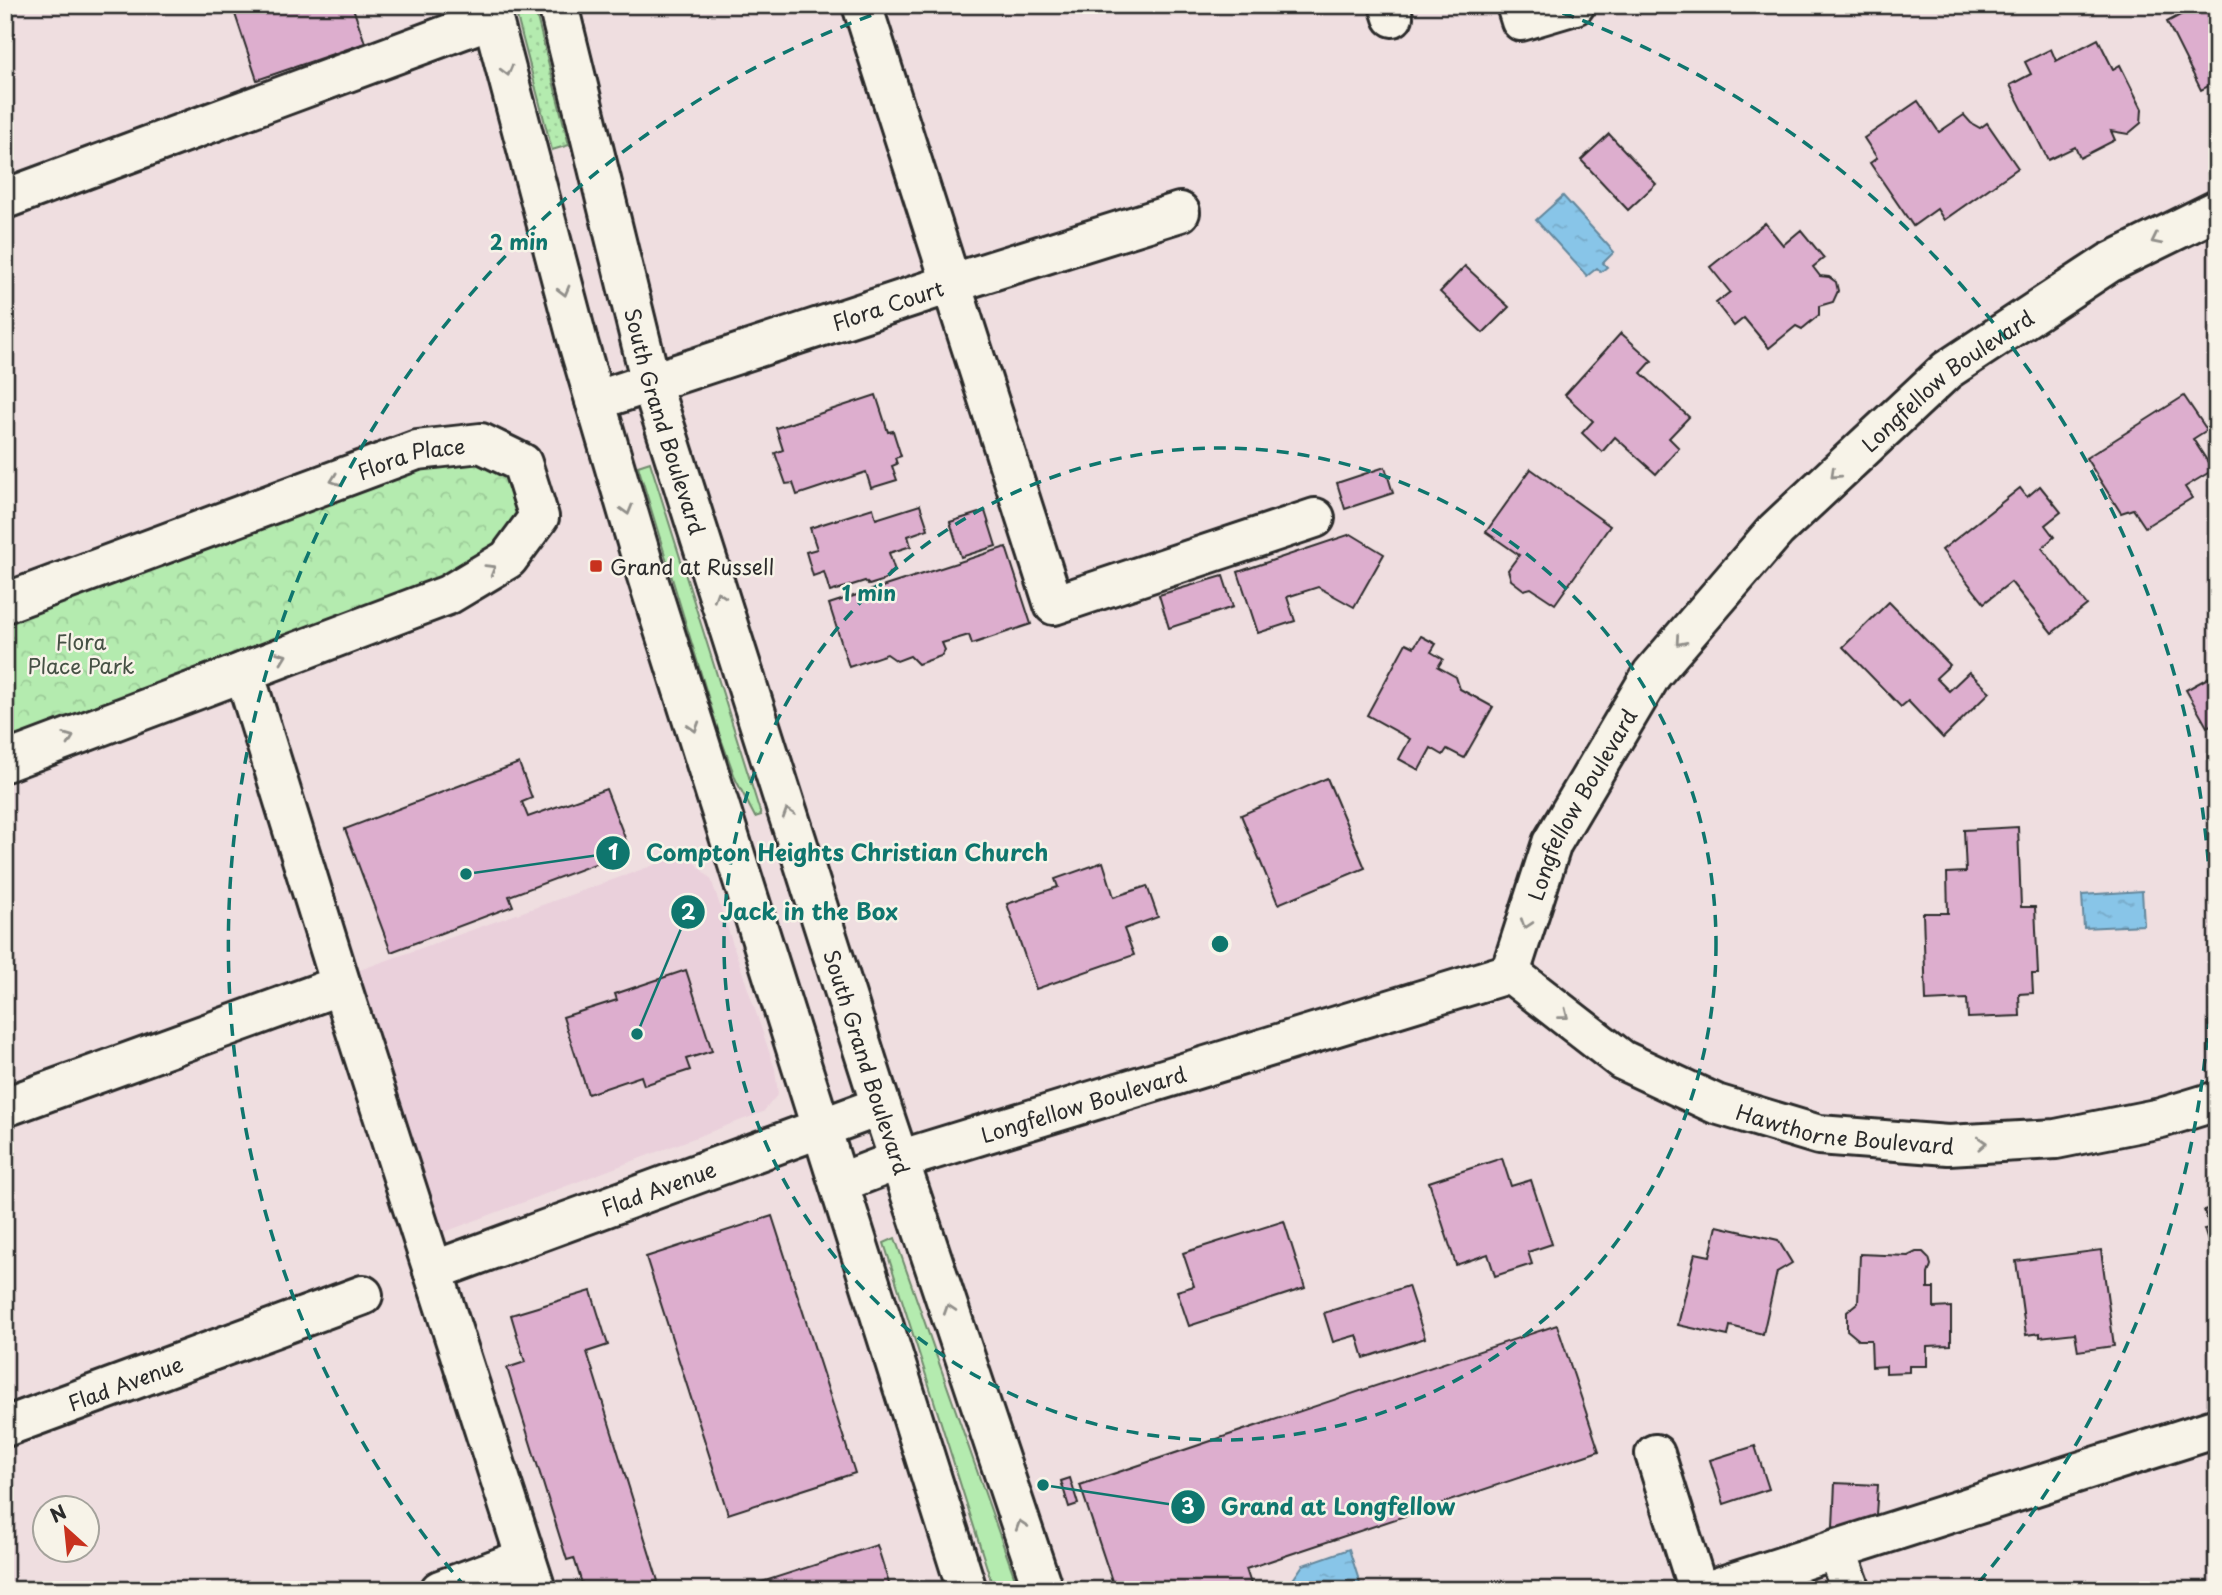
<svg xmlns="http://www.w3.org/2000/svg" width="2222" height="1595" font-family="'Playpen Sans',sans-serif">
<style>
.built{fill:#ead0db}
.grass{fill:#b4ebaf;stroke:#708b6d;stroke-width:2}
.park{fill:url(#park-crowns);stroke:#708b6d;stroke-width:2}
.garden{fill:url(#garden-dots);stroke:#708b6d;stroke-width:2}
.water{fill:url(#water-ripples);stroke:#63879c;stroke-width:2}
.building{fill:#ddaece;stroke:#2b2b2b;stroke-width:2}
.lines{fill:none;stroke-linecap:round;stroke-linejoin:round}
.minor-casing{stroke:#2b2b2b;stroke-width:44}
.major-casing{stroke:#2b2b2b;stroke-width:44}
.minor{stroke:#f7f3e8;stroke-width:38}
.major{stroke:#f7f3e8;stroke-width:38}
.oneway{stroke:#918f8a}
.ring{fill:none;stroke:#0f766e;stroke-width:3.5;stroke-dasharray:12 9}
.poi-dot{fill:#c8321e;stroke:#f7f3e8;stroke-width:2.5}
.labels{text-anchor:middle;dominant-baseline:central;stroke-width:5;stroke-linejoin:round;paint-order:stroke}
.street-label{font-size:21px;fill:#2b2b2b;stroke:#f7f3e8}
.poi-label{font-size:21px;fill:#2b2b2b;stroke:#f7f3e8;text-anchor:start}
.park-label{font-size:21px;fill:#465145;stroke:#f7f3e8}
.centre{fill:#0f766e;stroke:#f7f3e8;stroke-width:3.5}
.ring-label{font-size:21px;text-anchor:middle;font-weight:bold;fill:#0f766e;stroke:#f7f3e8;stroke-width:5;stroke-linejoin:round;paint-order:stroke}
.leader{fill:none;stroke:#0f766e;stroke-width:2.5}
.callout-dot{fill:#0f766e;stroke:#f7f3e8;stroke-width:2.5}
.mark-label{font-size:21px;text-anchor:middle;font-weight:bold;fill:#fff}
.callout-label{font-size:23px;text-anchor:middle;font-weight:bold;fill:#0f766e;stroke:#f7f3e8;stroke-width:5;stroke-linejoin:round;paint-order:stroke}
</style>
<defs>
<pattern id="park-crowns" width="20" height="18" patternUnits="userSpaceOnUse" patternTransform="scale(1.75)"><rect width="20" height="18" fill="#b4ebaf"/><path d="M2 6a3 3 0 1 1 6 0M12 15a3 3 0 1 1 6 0" fill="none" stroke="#9bca97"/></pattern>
<pattern id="garden-dots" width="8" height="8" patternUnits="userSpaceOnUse" patternTransform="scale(1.75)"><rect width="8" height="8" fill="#b4ebaf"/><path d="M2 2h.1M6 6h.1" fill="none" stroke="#9bca97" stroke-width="1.8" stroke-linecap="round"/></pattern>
<pattern id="water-ripples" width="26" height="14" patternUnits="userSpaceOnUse" patternTransform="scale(1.75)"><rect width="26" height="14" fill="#88c5e8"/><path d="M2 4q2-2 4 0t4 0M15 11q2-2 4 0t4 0" fill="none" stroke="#76a9c7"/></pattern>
</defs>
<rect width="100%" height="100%" fill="#efdee0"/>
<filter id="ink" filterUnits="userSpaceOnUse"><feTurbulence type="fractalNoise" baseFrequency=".0143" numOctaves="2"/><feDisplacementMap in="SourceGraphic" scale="14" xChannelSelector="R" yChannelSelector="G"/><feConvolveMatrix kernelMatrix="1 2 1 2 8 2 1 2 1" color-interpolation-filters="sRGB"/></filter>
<g filter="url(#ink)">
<path class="built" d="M685,854L711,879L775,1069L778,1094L763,1112L434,1236L343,976Z"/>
<g class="grass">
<path d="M650,462L761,815L755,817L736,780L719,733L638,466Z"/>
<path d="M895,1238L1019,1590H994L884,1243Z"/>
</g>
<path class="park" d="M481,443L539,517L508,559L5,761V603Z"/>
<path class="garden" d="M514,5H534L569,145L552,150Z"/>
<g class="water">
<path d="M1563,196L1614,252L1603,263L1607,267L1601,272L1597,268L1587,276L1536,220Z"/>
<path d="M2142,891L2144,925L2084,928L2082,895Z"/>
<path d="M1349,1549L1362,1590H1305L1292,1581L1303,1565Z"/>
</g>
<g class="building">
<path d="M232,5H352L365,43L257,80Z"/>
<path d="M2199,5H2217V84L2216,82L2201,90L2167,22Z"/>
<path d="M2098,39L2113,69L2120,65L2142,109L2141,123L2128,134L2111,131L2115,140L2080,158L2075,147L2048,160L2010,85L2031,74L2025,62L2051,49L2056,61Z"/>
<path d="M1918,101L1939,132L1964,115L1971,123L1980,128L1987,123L2018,168L1944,220L1937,209L1913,226L1870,163L1877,158L1864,138Z"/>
<path d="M1609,134L1656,184L1628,210L1581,160Z"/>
<path d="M1765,223L1783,245L1801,230L1824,258L1813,267L1820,276L1829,277L1836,282L1838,291L1833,302L1819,306V315L1802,329L1796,326L1769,348L1744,318L1734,326L1716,303L1730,292L1710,267Z"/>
<path d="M1465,266L1509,307L1483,333L1440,292Z"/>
<path d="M1621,333L1652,361L1641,373L1689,417L1669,438L1679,448L1656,474L1615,437L1602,452L1582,433L1593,421L1565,395Z"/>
<path d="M876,395L888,432L893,431L901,456L895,458L897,464L892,466L897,480L871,488L866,472L797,495L793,483L786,484L775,453L783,450L776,428Z"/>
<path d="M2184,396L2207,430L2193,439L2213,470L2185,487L2192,498L2145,527L2133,509L2121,513L2086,458Z"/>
<path d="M1385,467L1393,493L1345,509L1337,483Z"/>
<path d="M1531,469L1610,526L1555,604L1531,588L1524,590L1511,580L1508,570L1519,555L1486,532Z"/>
<path d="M2040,486L2061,512L2045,525L2054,537L2042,548L2087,605L2052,633L2011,582L1984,603L1942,550L2020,488L2027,497Z"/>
<path d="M920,505L928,529L908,536L911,546L889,553L895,571L889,573L885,580L869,585L865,581L830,592L824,572L813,576L806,552L817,549L810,528L873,508L876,519Z"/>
<path d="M985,511L996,546L961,557L950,522Z"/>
<path d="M1351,534L1384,554L1354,607L1318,587L1287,597L1295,621L1258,633L1238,572Z"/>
<path d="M1006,547L1031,624L972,644L969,635L942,643L945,650L941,656L918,664L910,656L897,661L887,654L849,667L829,604Z"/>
<path d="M1223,576L1233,607L1169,628L1159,595Z"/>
<path d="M1889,602L1950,665L1936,678L1949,691L1969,672L1990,692L1943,738L1908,701L1901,707L1843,647Z"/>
<path d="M1421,636L1436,644L1431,652L1443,659L1438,667L1456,677L1460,689L1493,707L1464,758L1447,749L1443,755L1431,748L1419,770L1399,759L1410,739L1367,715L1406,643L1414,647Z"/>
<path d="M2217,673V722L2207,727L2186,690Z"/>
<path d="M519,763L532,798L522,802L528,817L606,789L630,851L509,896L513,906L391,952L345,829Z"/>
<path d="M1327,778L1365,868L1278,904L1241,815Z"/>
<path d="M2018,827L2021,907H2035L2038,974H2032L2033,993L2019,994L2020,1016L1968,1018L1967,999L1926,1001L1923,913H1948L1947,873L1966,872L1964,830Z"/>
<path d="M1103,862L1114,897L1147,886L1158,917L1124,929L1134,955L1036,989L1007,904L1058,887L1055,879Z"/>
<path d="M686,970L712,1051L686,1059L690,1070L644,1085L641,1076L588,1094L563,1017L617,1000L615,994Z"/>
<path d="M1502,1158L1511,1186L1531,1180L1552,1244L1528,1252L1532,1264L1495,1276L1488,1254L1456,1265L1429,1182Z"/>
<path d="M2217,1206V1269L2204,1229L2210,1228L2204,1210Z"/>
<path d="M772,1216L855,1473L728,1514L646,1257Z"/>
<path d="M1284,1221L1305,1288L1189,1326L1177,1291L1194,1286L1183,1253Z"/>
<path d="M1717,1226L1778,1240L1792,1263L1777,1272L1763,1334L1730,1326L1728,1336L1678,1325L1695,1253L1710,1256Z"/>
<path d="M2101,1250L2114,1346L2078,1351L2075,1333L2040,1337V1333L2026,1335L2016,1261Z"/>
<path d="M1916,1252H1923L1929,1258L1931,1265L1928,1274V1288H1934V1308L1951,1307V1345L1927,1346V1366H1909V1372L1886,1373V1366L1872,1367L1871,1340H1859L1847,1330V1312L1858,1303L1860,1254L1908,1256Z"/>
<path d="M1408,1286L1425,1338L1364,1358L1357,1335L1333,1342L1324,1313Z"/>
<path d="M591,1291L608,1345L587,1352L658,1581L630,1590H584L574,1558L567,1560L507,1368L525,1362L511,1315Z"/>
<path d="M1557,1325L1599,1451L1246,1569L1253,1590H1115L1080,1485Z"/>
<path d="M1755,1446L1769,1489L1724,1504L1710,1460Z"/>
<path d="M1070,1478L1078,1504L1069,1507L1061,1481Z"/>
<path d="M1835,1483L1878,1485L1875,1529L1833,1527Z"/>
<path d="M877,1545L891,1590H737Z"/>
</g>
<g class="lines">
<g class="minor-casing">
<g id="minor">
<path d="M862,5L1054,605L1315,518"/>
<path d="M1389,5L1393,17"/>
<path d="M1516,5L1521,21L1575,5"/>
<path d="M5,199L493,18"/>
<path id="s1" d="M595,401L950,284L1180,212"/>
<path id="s2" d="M5,603L417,450L481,443L522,463L539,517L508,559L448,595L5,762"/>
<path d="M244,672L341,985L536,1590"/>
<path id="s3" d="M1510,973L1552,843L1652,674L1776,530L1947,370L2109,263L2217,210"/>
<path id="s4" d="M1510,973L1622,1060L1716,1104L1819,1135L1948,1145L2056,1139L2161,1118L2217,1101"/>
<path d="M5,1107L341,985"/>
<path id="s5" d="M839,1183L899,1160L1510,973"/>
<path id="s6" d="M433,1271L881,1106"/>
<path id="s7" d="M5,1427L363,1295"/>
<path d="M1655,1454L1698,1590"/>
<path d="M1836,1549L1851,1590"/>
<path d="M440,1590L526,1558"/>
<path d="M1709,1590L2217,1428"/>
</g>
</g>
<g class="major-casing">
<g id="major">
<path d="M489,5L579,346L646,573L967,1590"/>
<path id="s8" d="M558,5L651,383L881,1106L1043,1590"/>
</g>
</g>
<use href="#minor" class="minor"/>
<use href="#major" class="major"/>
</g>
<defs><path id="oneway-chevron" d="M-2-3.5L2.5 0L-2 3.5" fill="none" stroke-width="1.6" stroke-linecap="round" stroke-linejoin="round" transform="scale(1.75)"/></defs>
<g class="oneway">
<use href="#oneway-chevron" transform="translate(507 71) rotate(75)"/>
<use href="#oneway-chevron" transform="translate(2156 240) rotate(154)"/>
<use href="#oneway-chevron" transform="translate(564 291) rotate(75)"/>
<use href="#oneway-chevron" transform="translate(1835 474) rotate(137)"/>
<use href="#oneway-chevron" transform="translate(335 480) rotate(160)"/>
<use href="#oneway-chevron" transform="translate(627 510) rotate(74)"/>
<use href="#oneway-chevron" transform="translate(491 569) rotate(-31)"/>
<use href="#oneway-chevron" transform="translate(719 596) rotate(-108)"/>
<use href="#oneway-chevron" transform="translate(1680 641) rotate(131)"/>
<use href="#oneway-chevron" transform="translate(282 657) rotate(-21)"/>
<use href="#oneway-chevron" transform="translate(694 727) rotate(73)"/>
<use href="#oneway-chevron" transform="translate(69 738) rotate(-21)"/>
<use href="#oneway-chevron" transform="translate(788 813) rotate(-108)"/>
<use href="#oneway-chevron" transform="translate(1526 924) rotate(108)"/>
<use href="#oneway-chevron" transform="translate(1564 1015) rotate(38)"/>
<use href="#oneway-chevron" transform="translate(1982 1143) rotate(-3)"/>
<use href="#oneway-chevron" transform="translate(949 1309) rotate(-108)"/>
<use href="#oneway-chevron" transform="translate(1021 1525) rotate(-108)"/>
</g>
</g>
<g class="ring">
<circle cx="1220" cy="944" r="496"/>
<path d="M466 1588A992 992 0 0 1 897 6M1543 6A992 992 0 0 1 1974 1588"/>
</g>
<rect class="poi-dot" x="589" y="559" width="14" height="14" rx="3.5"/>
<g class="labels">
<g class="street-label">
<text stroke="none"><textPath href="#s1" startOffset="308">Flora Court</textPath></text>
<text stroke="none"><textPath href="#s3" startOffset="751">Longfellow Boulevard</textPath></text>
<text stroke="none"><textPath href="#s8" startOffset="430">South Grand Boulevard</textPath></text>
<text stroke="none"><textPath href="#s2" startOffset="432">Flora Place</textPath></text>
<text stroke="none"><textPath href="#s3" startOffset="184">Longfellow Boulevard</textPath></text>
<text stroke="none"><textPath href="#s8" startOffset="1102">South Grand Boulevard</textPath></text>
<text stroke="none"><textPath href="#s5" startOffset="257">Longfellow Boulevard</textPath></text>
<text stroke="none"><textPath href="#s4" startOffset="378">Hawthorne Boulevard</textPath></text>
<text stroke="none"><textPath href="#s6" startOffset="240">Flad Avenue</textPath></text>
<text stroke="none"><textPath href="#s7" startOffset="128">Flad Avenue</textPath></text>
</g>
<g class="poi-label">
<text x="610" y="566">Grand at Russell</text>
</g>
<g class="park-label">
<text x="81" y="641">Flora<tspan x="81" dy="24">Place Park</tspan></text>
</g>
</g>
<circle cx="1220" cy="944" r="10" class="centre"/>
<g class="ring-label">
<text x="519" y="250">2 min</text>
<text x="869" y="601">1 min</text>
</g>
<path class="leader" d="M466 874L613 853M637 1034L688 912M1043 1485L1188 1507"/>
<g class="callout-dot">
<circle cx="466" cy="874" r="7"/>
<circle cx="637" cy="1034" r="7"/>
<circle cx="1043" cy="1485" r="7"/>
<circle cx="613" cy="853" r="18"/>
<circle cx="688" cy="912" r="18"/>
<circle cx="1188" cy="1507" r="18"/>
</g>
<g class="mark-label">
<text x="613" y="860">1</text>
<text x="688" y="920">2</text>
<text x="1188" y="1514">3</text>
</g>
<g class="callout-label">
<text x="847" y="861">Compton Heights Christian Church</text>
<text x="809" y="920">Jack in the Box</text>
<text x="1338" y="1515">Grand at Longfellow</text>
</g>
<rect width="2222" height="1595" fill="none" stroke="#f7f3e8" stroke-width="28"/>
<rect x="14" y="14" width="2194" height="1567" fill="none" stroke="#2b2b2b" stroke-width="2.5" filter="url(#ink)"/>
<g transform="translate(66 1529) rotate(333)"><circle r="33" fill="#f7f3e8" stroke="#a5a39c" stroke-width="2"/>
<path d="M0-5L12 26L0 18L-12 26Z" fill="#c8321e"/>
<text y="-10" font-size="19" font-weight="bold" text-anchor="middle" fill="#2b2b2b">N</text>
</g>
</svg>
